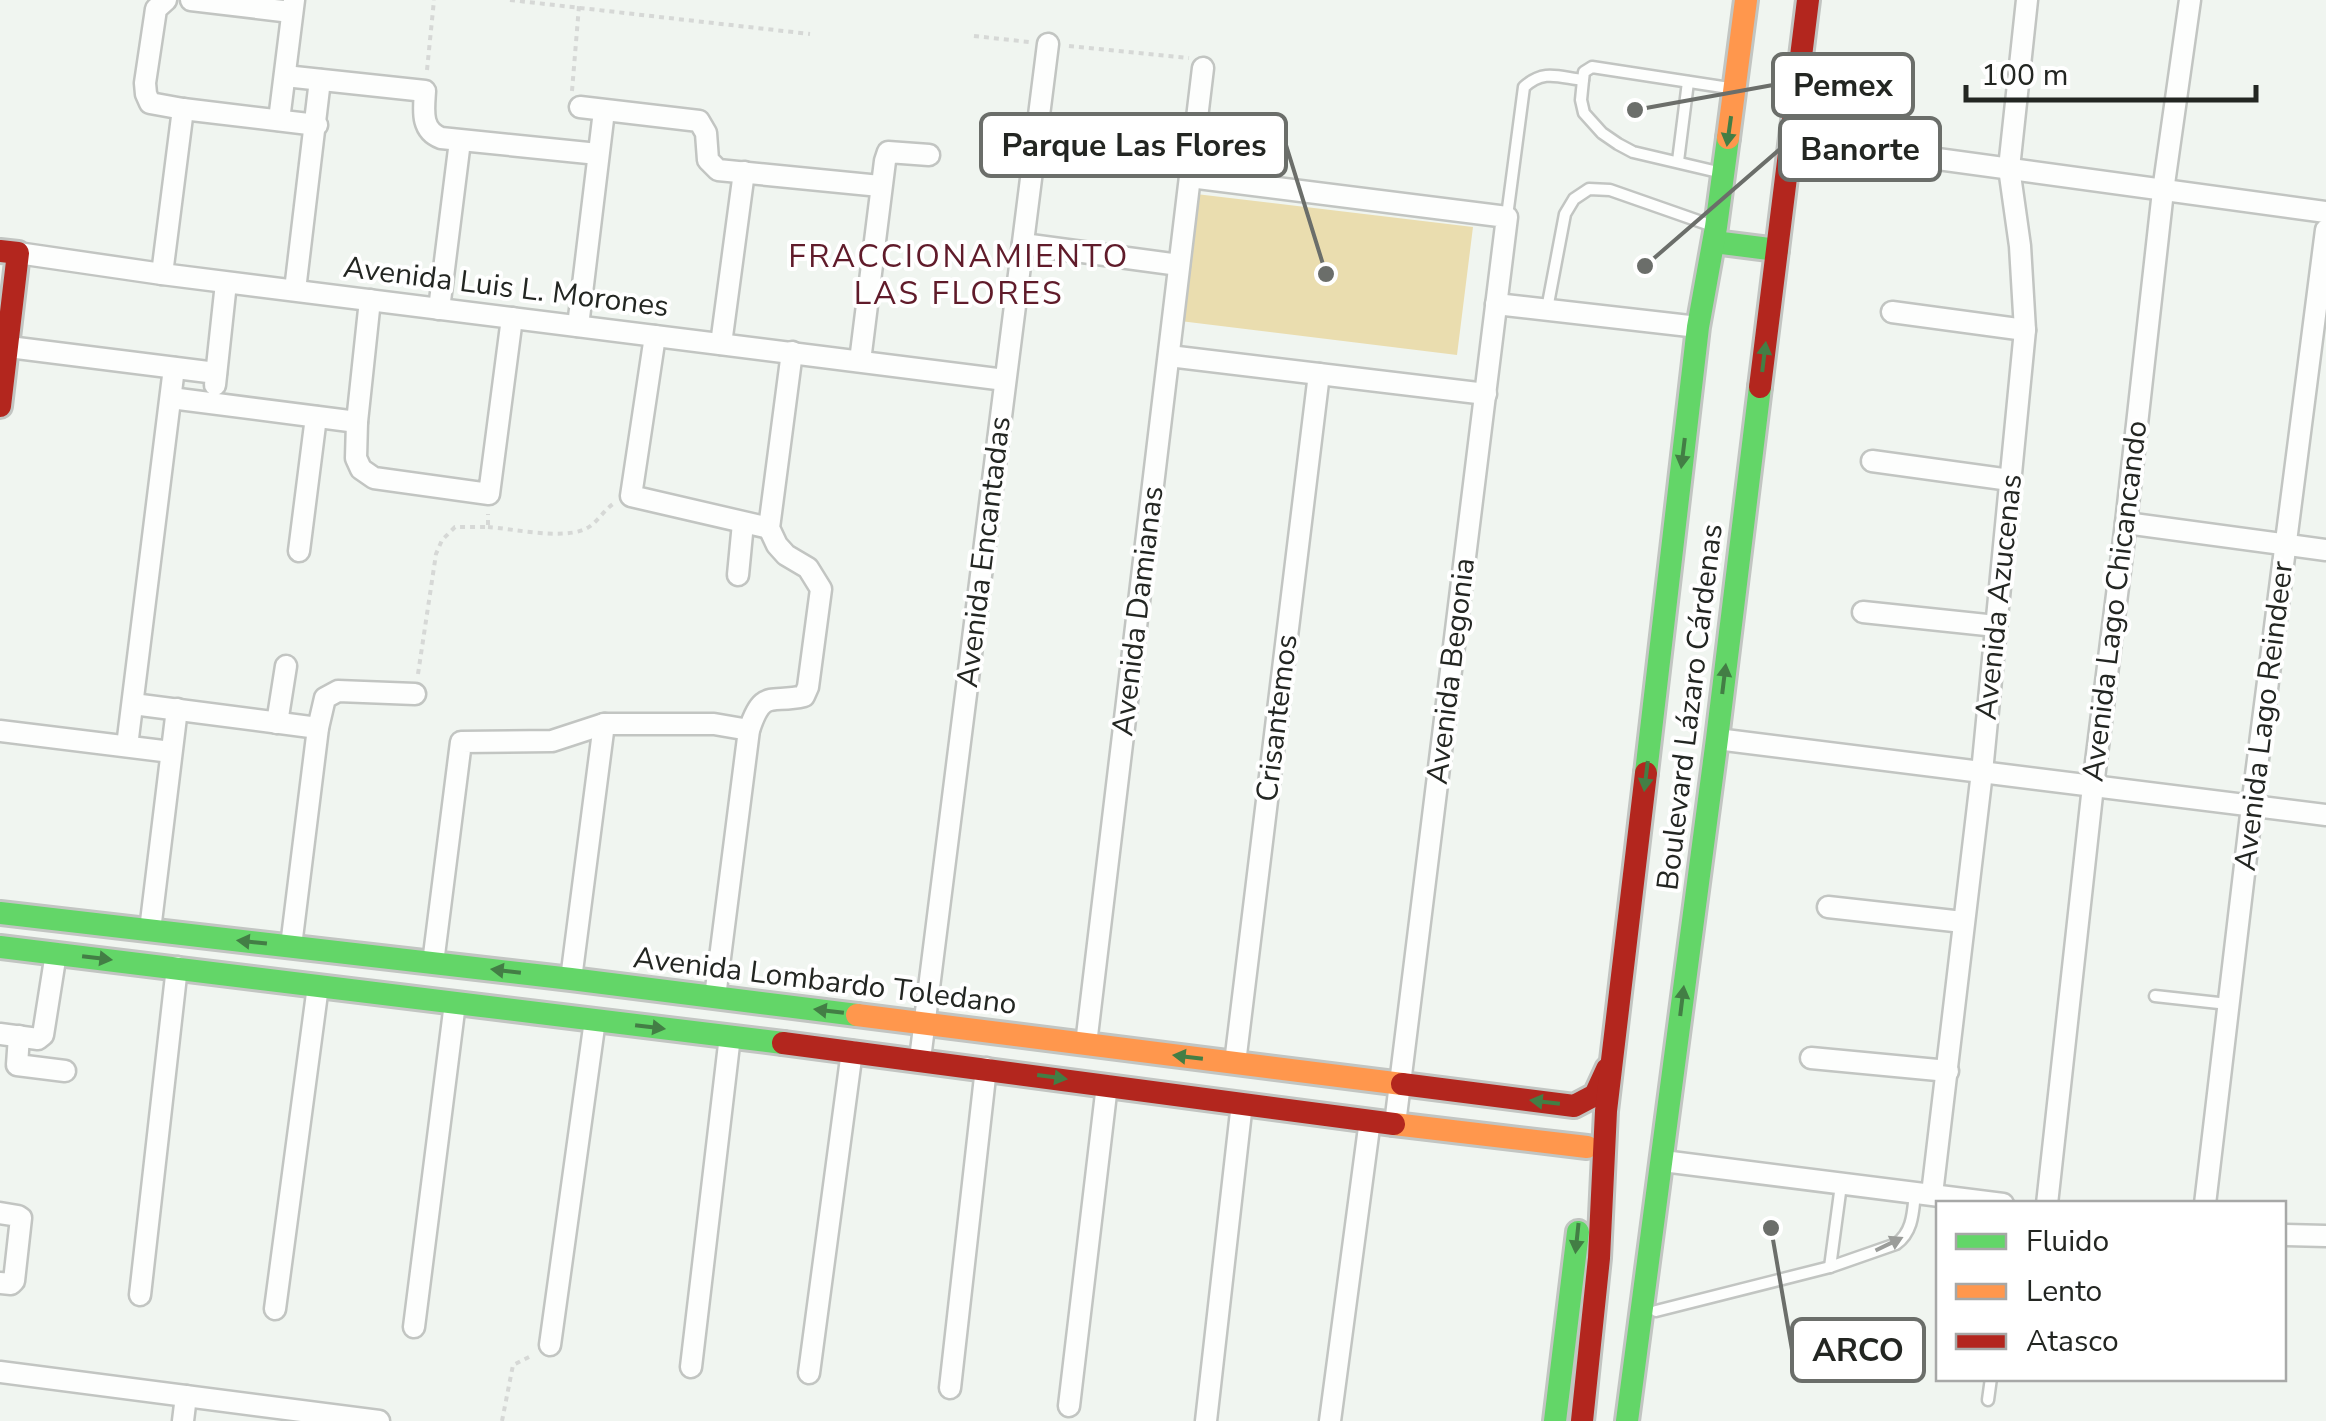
<svg xmlns="http://www.w3.org/2000/svg" width="2326" height="1421" font-family="'Nunito Sans',sans-serif">
<style>
.green{fill:#eaddaf}
.lines{fill:none;stroke-linecap:round;stroke-linejoin:round}
.lane-casing{stroke:#c2c5c2;stroke-width:15}
.street-casing{stroke:#c2c5c2;stroke-width:25}
.fast-casing{stroke:#c2c5c2;stroke-width:28}
.slow-casing{stroke:#c2c5c2;stroke-width:28}
.jam-casing{stroke:#c2c5c2;stroke-width:28}
.path{stroke:#d6d8d6;stroke-width:4;stroke-dasharray:5 5;stroke-linecap:butt}
.lane{stroke:#fdfefd;stroke-width:10}
.street{stroke:#fdfefd;stroke-width:20}
.fast{stroke:#63d668;stroke-width:22}
.slow{stroke:#ff974d;stroke-width:22}
.jam{stroke:#b3261e;stroke-width:22}
.oneway{fill:#437e45}
.oneway2{fill:#9b9d9a}
.labels{text-anchor:middle;dominant-baseline:central;stroke-width:8;stroke-linejoin:round;paint-order:stroke}
.street-label{font-size:30px;fill:#232622;stroke:#fff}
.neighbourhood-label{font-size:32px;letter-spacing:2.5px;fill:#601b2a;stroke:#fff}
.leader{fill:none;stroke:#6b6e6a;stroke-width:4}
.callout-dot{fill:#6b6e6a;stroke:#fff;stroke-width:4}
.callout{fill:#fff;stroke:#6b6e6a;stroke-width:4}
.callout-label{font-size:32px;text-anchor:middle;font-weight:bold;fill:#232622}
</style>
<rect width="100%" height="100%" fill="#f0f5f0"/>
<path class="green" d="M1196,194L1473,227L1457,355L1180,321Z"/>
<g class="lines">
<g class="lane-casing">
<g id="lane">
<path d="M1583,80L1584,72L1592,67L1729,88"/>
<path d="M1678,161L1688,82"/>
<path d="M1507,216L1524,87C1544,69 1558,77 1583,80L1581,100L1584,113L1602,133L1618,144L1633,152L1718,172"/>
<path d="M1547,309L1565,214L1574,199L1589,189L1610,190L1710,225"/>
<path d="M2155,996L2228,1004"/>
<path d="M1830,1267L1841,1185"/>
<path d="M1656,1311L1830,1267L1896,1244C1913,1232 1913,1212 1915,1193"/>
<path d="M1988,1400L1991,1378"/>
</g>
</g>
<g class="street-casing">
<g id="street">
<path d="M166,0L156,9L155,16L145,83L146,94L150,103L183,109L317,125"/>
<path d="M191,0L291,12"/>
<path d="M285,76L425,91C424,109 420,130 441,138L598,154"/>
<path d="M580,107L699,121L706,133L708,160L718,170L880,186"/>
<path d="M279,120L294,0"/>
<path d="M1791,139L2326,212"/>
<path d="M1190,177L1507,217L1395,1124"/>
<path d="M1023,244L1179,265"/>
<path d="M18,253L162,274L1005,380"/>
<path d="M162,274L183,109"/>
<path d="M295,290L320,80"/>
<path d="M370,300L357,422L356,458L361,469L374,478L489,494L512,318"/>
<path d="M1496,304L1698,327"/>
<path d="M439,309L460,141"/>
<path d="M1892,312L2025,330"/>
<path d="M578,326L604,111"/>
<path d="M655,336L631,496L769,528"/>
<path d="M721,344L744,172"/>
<path d="M9,347L216,373"/>
<path d="M1169,356L1486,394"/>
<path d="M860,361L885,161L888,152L929,155"/>
<path d="M215,385L226,283"/>
<path d="M171,398L357,422"/>
<path d="M1872,461L2010,480"/>
<path d="M2126,523L2326,550"/>
<path d="M299,551L316,417"/>
<path d="M738,575L743,523"/>
<path d="M1863,612L1996,626"/>
<path d="M133,704L318,728"/>
<path d="M277,723L286,666"/>
<path d="M0,731L171,752"/>
<path d="M1717,739L2326,815"/>
<path d="M127,746L174,368"/>
<path d="M1828,907L1963,922"/>
<path d="M150,930L177,709"/>
<path d="M291,946L318,728L325,698L338,691L415,694"/>
<path d="M433,963L461,742L552,741L604,724H714L749,730"/>
<path d="M571,979L604,724"/>
<path d="M715,997L749,730C763,688 770,704 804,696L808,687L821,589L808,568L786,555L777,545L769,528L792,352"/>
<path d="M0,1034L38,1039L43,1035L56,953"/>
<path d="M19,1036L17,1065L65,1071"/>
<path d="M1086,1044L1203,68"/>
<path d="M1811,1058L1948,1071"/>
<path d="M920,1059L1048,44"/>
<path d="M1235,1063L1319,374"/>
<path d="M1671,1162L2003,1204"/>
<path d="M1932,1194L1982,772L2025,330L2020,246L2009,168L2027,0"/>
<path d="M2047,1204L2093,786L2126,523L2163,191L2190,0"/>
<path d="M2205,1204L2252,806L2326,230"/>
<path d="M0,1213L18,1216L21,1218L14,1281L11,1284L0,1283"/>
<path d="M2284,1235L2326,1236"/>
<path d="M140,1295L177,967"/>
<path d="M275,1309L318,986"/>
<path d="M414,1327L455,1003"/>
<path d="M550,1345L595,1020"/>
<path d="M691,1367L730,1036"/>
<path d="M0,1372L379,1421"/>
<path d="M809,1373L852,1051"/>
<path d="M950,1388L986,1068"/>
<path d="M1069,1406L1107,1085"/>
<path d="M183,1421L186,1396"/>
<path d="M1206,1421L1242,1103"/>
<path d="M1330,1421L1370,1120"/>
</g>
</g>
<g class="fast-casing">
<g id="fast">
<path d="M1714,242L1777,250"/>
<path d="M1646,773L1698,327L1716,227L1728,138"/>
<path d="M0,913L571,979L857,1015"/>
<path d="M0,947L783,1043"/>
<path d="M1555,1421L1578,1232"/>
<path d="M1627,1421L1717,739L1760,387"/>
</g>
</g>
<g class="slow-casing">
<g id="slow">
<path d="M1728,138L1746,0"/>
<path d="M857,1015L1402,1084"/>
<path d="M1394,1124L1587,1147"/>
</g>
</g>
<g class="jam-casing">
<g id="jam">
<path d="M0,251L18,253L0,406"/>
<path d="M1760,387L1808,0"/>
<path d="M783,1043L1394,1124"/>
<path d="M1402,1084L1574,1106L1595,1095L1607,1069"/>
<path d="M1582,1421L1599,1258L1606,1111L1646,773"/>
</g>
</g>
<g class="path">
<path d="M510,0L810,34"/>
<path d="M974,36L1029,42"/>
<path d="M1069,46L1189,58"/>
<path d="M427,70L434,0"/>
<path d="M572,91L579,6"/>
<path d="M488,527C514,529 559,539 583,530C595,526 602,512 613,504"/>
<path d="M418,674L436,554L442,540L455,527H488V514"/>
<path d="M502,1421L513,1365L533,1355"/>
</g>
<use href="#lane" class="lane"/>
<use href="#street" class="street"/>
<use href="#fast" class="fast"/>
<use href="#slow" class="slow"/>
<use href="#jam" class="jam"/>
</g>
<defs><path id="oneway-solid" d="M-6-.8H1V-3.2L6.5 0L1 3.2V.8H-6Z" transform="scale(2.5)"/></defs>
<g class="oneway">
<use href="#oneway-solid" transform="translate(1729 131) rotate(98)"/>
<use href="#oneway-solid" transform="translate(1764 357) rotate(-83)"/>
<use href="#oneway-solid" transform="translate(1683 453) rotate(97)"/>
<use href="#oneway-solid" transform="translate(1724 679) rotate(-83)"/>
<use href="#oneway-solid" transform="translate(1646 776) rotate(97)"/>
<use href="#oneway-solid" transform="translate(252 942) rotate(-174)"/>
<use href="#oneway-solid" transform="translate(97 958) rotate(7)"/>
<use href="#oneway-solid" transform="translate(506 971) rotate(-173)"/>
<use href="#oneway-solid" transform="translate(1682 1001) rotate(-83)"/>
<use href="#oneway-solid" transform="translate(829 1011) rotate(-173)"/>
<use href="#oneway-solid" transform="translate(650 1027) rotate(7)"/>
<use href="#oneway-solid" transform="translate(1188 1057) rotate(-173)"/>
<use href="#oneway-solid" transform="translate(1052 1077) rotate(8)"/>
<use href="#oneway-solid" transform="translate(1545 1102) rotate(-173)"/>
<use href="#oneway-solid" transform="translate(1577 1238) rotate(96)"/>
</g>
<use class="oneway2" href="#oneway-solid" transform="translate(1889 1244) rotate(-26)"/>
<g class="labels">
<g class="street-label">
<text transform="translate(506 287) rotate(7)">Avenida Luis L. Morones</text>
<text transform="translate(984 552) rotate(-83)">Avenida Encantadas</text>
<text transform="translate(1999 597) rotate(-84)">Avenida Azucenas</text>
<text transform="translate(2115 601) rotate(-83)">Avenida Lago Chicancando</text>
<text transform="translate(1138 611) rotate(-83)">Avenida Damianas</text>
<text transform="translate(1451 671) rotate(-83)">Avenida Begonia</text>
<text transform="translate(1690 707) rotate(-83)">Boulevard Lázaro Cárdenas</text>
<text transform="translate(2264 716) rotate(-83)">Avenida Lago Reindeer</text>
<text transform="translate(1277 718) rotate(-83)">Crisantemos</text>
<text transform="translate(825 981) rotate(7)">Avenida Lombardo Toledano</text>
</g>
<g class="neighbourhood-label">
<text x="959" y="256">FRACCIONAMIENTO<tspan x="959" dy="37">LAS FLORES</tspan></text>
</g>
</g>
<path class="leader" d="M1635 110L1773 85M1326 274L1286 145M1645 266L1780 149M1771 1228L1792 1350"/>
<g class="callout-dot">
<circle cx="1635" cy="110" r="10"/>
<circle cx="1326" cy="274" r="10"/>
<circle cx="1645" cy="266" r="10"/>
<circle cx="1771" cy="1228" r="10"/>
</g>
<g class="callout">
<rect x="1773" y="54" width="140" height="62" rx="10"/>
<rect x="981" y="114" width="305" height="62" rx="10"/>
<rect x="1780" y="118" width="160" height="62" rx="10"/>
<rect x="1792" y="1319" width="132" height="62" rx="10"/>
</g>
<g class="callout-label">
<text x="1843" y="96">Pemex</text>
<text x="1134" y="156">Parque Las Flores</text>
<text x="1860" y="160">Banorte</text>
<text x="1858" y="1361">ARCO</text>
</g>
<rect x="1936" y="1201" width="350" height="180" fill="#ffffff" stroke="#a7a8a7" stroke-width="2.5"/>
<rect x="1956" y="1234" width="50" height="15" fill="#63d668" stroke="#a7a8a7" stroke-width="2.5"/>
<text x="2026" y="1251" font-size="30" fill="#232622">Fluido</text>
<rect x="1956" y="1284" width="50" height="15" fill="#ff974d" stroke="#a7a8a7" stroke-width="2.5"/>
<text x="2026" y="1301" font-size="30" fill="#232622">Lento</text>
<rect x="1956" y="1334" width="50" height="15" fill="#b3261e" stroke="#a7a8a7" stroke-width="2.5"/>
<text x="2026" y="1351" font-size="30" fill="#232622">Atasco</text>
<path d="M1966 85v15h290v-15" fill="none" stroke="#232622" stroke-width="5"/>
<text x="1981" y="85" font-size="30" fill="#232622" stroke="#ffffff" stroke-width="8" paint-order="stroke">100 m</text>
</svg>
